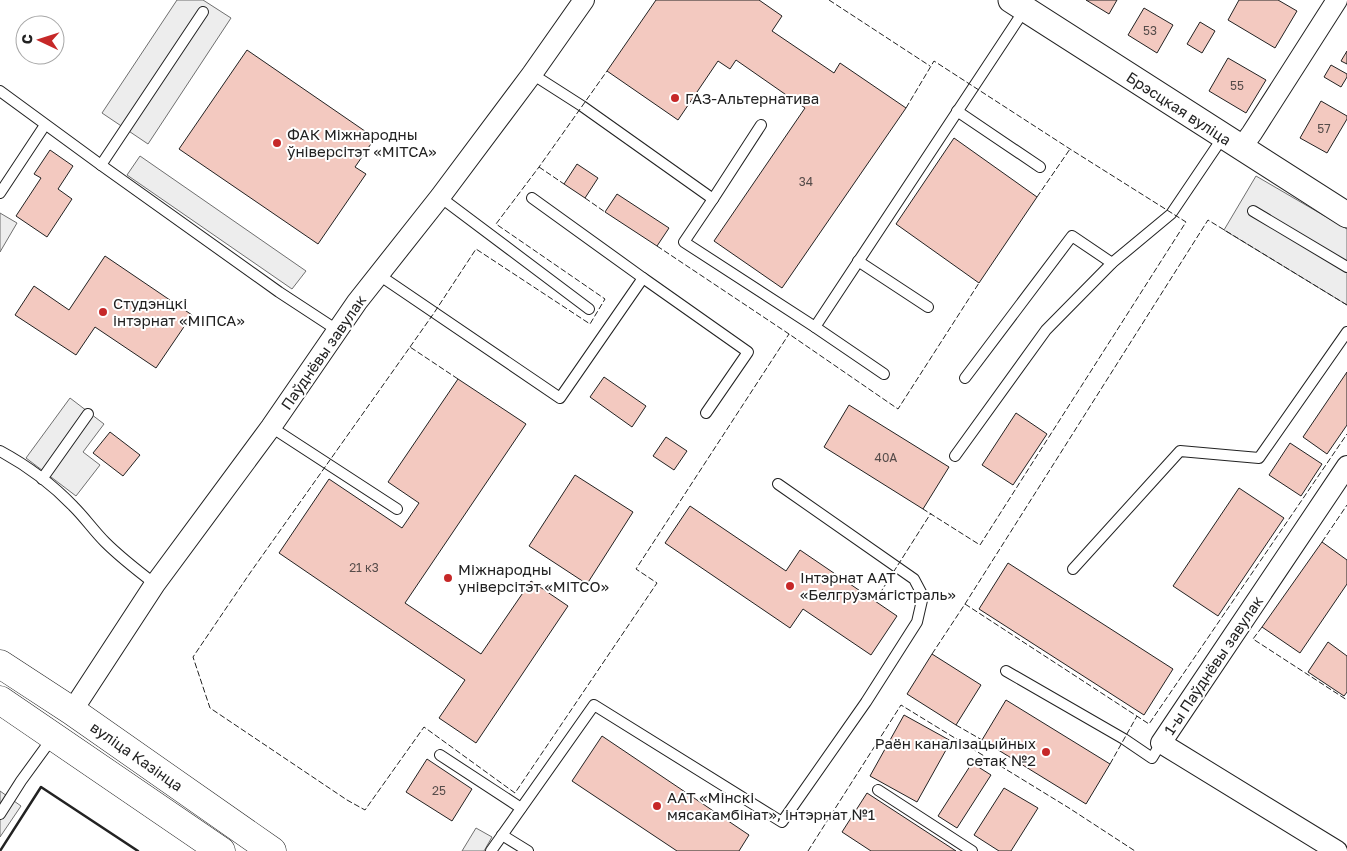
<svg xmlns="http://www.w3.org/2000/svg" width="1347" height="851" font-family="'Golos Text',sans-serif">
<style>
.parking{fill:#ededed;stroke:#6f6f6f}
.building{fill:#f3c9c0;stroke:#222}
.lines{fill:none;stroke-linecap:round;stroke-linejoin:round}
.service-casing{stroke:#222;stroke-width:12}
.minor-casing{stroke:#222;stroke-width:22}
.tertiary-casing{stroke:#222;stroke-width:27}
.secondary-casing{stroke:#222;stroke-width:29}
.service{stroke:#fff;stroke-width:10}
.minor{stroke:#fff;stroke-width:20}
.tertiary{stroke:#fff;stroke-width:25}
.secondary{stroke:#fff;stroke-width:28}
.fence{stroke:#222;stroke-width:1;stroke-dasharray:6 2.5;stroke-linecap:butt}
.wall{stroke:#222;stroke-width:2.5}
.poi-dot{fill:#c62828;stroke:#fff;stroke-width:2}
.labels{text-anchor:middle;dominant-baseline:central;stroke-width:4;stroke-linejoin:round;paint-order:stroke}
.number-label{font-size:12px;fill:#564c4a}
.poi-label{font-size:15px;fill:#222;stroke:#fff;text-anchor:start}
.street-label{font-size:15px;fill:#222;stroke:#fff}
</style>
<rect width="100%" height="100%" fill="#fff"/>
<g class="parking">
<path d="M177,0H203L231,18L148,144L102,113Z"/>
<path d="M140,156L306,271L292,289L127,175Z"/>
<path d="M1256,176L1347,229V305L1224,230Z"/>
<path d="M0,213L17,223L0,252Z"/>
<path d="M70,398L104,424L83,452L100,465L76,496L26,458Z"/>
<path d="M0,791L21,806L0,837Z"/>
<path d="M476,828L492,837L484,851H462Z"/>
</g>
<g class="building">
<path d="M656,0H759L782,16L772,31L834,73L840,63L906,108L782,288L714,241L805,108L736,60L730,69L718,61L678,120L607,71Z"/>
<path d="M1086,0H1117L1109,14Z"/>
<path d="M1239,0H1278L1297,11L1275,48L1228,20Z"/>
<path d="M1144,8L1173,25L1157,53L1128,35Z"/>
<path d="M1200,22L1215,31L1202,53L1187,44Z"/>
<path d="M247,50L375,138L355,167L366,174L318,244L179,149Z"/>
<path d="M1347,51V64L1341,61Z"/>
<path d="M1228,58L1266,80L1246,113L1209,91Z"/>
<path d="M1331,65L1347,74V77L1341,87L1324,77Z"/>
<path d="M1321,101L1347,116V119L1327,153L1300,138Z"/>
<path d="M954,138L1037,197L979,283L896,224Z"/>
<path d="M50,150L73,166L58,189L72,199L47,237L16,216L41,178L34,174Z"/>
<path d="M577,164L598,178L585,198L564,184Z"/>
<path d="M617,194L669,228L657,246L605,212Z"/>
<path d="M105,256L192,315L156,368L95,327L76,355L15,315L34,286L69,310Z"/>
<path d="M1347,372V425L1327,454L1303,437Z"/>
<path d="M604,377L646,406L632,427L590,397Z"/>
<path d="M458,379L526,424L405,603L481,654L531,581L568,606L476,743L439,718L465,680L279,553L329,479L402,528L419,503L388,482Z"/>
<path d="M849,405L949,467L923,509L824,447Z"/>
<path d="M1016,413L1047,434L1013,485L982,465Z"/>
<path d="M110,432L140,455L123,476L93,453Z"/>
<path d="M666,437L687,451L674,470L653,456Z"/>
<path d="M1290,443L1322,464L1301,496L1269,475Z"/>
<path d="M575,475L633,512L587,584L529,546Z"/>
<path d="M1239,488L1284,518L1218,616L1173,586Z"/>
<path d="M690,506L786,571L800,550L897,616L871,655L803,609L790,628L665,543Z"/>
<path d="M1322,542L1347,560V584L1300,653L1262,627Z"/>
<path d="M1008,563L1173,669L1144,715L979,609Z"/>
<path d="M1328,642L1347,656V692L1344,696L1308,672Z"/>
<path d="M932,654L981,685L956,725L907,694Z"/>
<path d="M1006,700L1110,764L1086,804L982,740Z"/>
<path d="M904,715L951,741L917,802L870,776Z"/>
<path d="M602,736L749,835L739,851H677L572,781Z"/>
<path d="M427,759L472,789L452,821L406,792Z"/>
<path d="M972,763L991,775L957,828L938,816Z"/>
<path d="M1004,788L1038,808L1011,851H999L974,835Z"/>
<path d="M867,793L956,851H871L842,832Z"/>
</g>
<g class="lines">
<g class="service-casing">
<g id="service">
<path d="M532,74L582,106L713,199L684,242L815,327L1025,9"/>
<path d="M0,91L101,165L279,292L337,330"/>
<path d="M957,111L1040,167"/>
<path d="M101,165L203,12"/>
<path d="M0,193L45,125"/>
<path d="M440,197L589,309"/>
<path d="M713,199L761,125"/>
<path d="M1253,211L1347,267"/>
<path d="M858,261L928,307"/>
<path d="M379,275L560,398L643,278L532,198"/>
<path d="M643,278L748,352L706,413"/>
<path d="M815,327L884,374"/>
<path d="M965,378L1072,236L1112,263"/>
<path d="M271,427L397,509"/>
<path d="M0,451C26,465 53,485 74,507C85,518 94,531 105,542C120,557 138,571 155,584"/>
<path d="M955,456L1046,330L1112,263L1171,214L1223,137"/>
<path d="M42,479L88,414"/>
<path d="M1073,569L1180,451L1259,458L1347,332"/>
<path d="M1006,671L1124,739L1152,758L1161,743"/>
<path d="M440,755L521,808"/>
<path d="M878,790L972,851"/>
<path d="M0,814L21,781L53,737"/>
<path d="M502,835L528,851"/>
<path d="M491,851L594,705L782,822L866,702L917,622L923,596L914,579L778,484"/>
</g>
</g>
<g class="minor-casing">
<g id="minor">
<path d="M1241,148L1252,133L1337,0"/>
<path d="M72,711L155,584L271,427L357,302L440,197L532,74L584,0"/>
<path d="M1337,851L1161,743L1347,466"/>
</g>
</g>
<g class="tertiary-casing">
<path id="tertiary" d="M1011,0L1347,215"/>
</g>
<g class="secondary-casing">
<g id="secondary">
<path d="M0,664L72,711L272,851"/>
<path d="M0,700L221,851"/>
</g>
</g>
<use href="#service" class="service"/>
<use href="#minor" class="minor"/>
<use href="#tertiary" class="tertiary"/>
<use href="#secondary" class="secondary"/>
<g class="fence">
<path d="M829,0L930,66"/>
<path d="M906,108L934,61L1070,149L1186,222L980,545L923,509"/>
<path d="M539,167L564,184"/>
<path d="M1037,197L1070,149"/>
<path d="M585,198L605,212"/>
<path d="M657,246L789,334L898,409L979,283"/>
<path d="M410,347L434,313L476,249L590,324L605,299L496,224L539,167L607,71"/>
<path d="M458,379L410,347L250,573L193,657L210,708L347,800L365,810L424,727L515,793L657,583L636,569L789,334"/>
<path d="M1322,542L1347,505"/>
<path d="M875,601L931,513"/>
<path d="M965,604L1149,724L1347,434"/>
<path d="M1262,627L1253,639L1347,700"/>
<path d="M932,654L965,604L1208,220L1347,305"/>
<path d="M956,725L982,740"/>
<path d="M1110,764L1137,716"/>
<path d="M808,851L901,705L1069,808L1135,851"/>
</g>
<path class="wall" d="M0,851L41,787L138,851"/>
</g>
<g class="poi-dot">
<circle cx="675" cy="98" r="5"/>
<circle cx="277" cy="143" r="5"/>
<circle cx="103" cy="312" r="5"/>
<circle cx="448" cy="578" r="5"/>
<circle cx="790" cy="586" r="5"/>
<circle cx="1046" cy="752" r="5"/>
<circle cx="657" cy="806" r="5"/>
</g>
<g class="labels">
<g class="number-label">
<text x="1150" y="30">53</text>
<text x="1237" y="85">55</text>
<text x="1324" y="128">57</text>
<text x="806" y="181">34</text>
<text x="886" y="457">40А</text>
<text x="364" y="567">21 к3</text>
<text x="439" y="790">25</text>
</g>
<g class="poi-label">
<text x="685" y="98">ГАЗ-Альтернатива</text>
<text x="287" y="134">ФАК Міжнародны<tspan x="287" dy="17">ўніверсітэт «МІТСА»</tspan></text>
<text x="113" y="303">Студэнцкі<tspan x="113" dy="17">інтэрнат «МІПСА»</tspan></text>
<text x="458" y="569">Міжнародны<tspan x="458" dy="17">універсітэт «МІТСО»</tspan></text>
<text x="800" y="577">Інтэрнат ААТ<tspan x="800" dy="17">«Белгрузмагістраль»</tspan></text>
<text x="1036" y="743" text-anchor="end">Раён каналізацыйных<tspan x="1036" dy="17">сетак №2</tspan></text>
<text x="667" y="797">ААТ «Мінскі<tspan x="667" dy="17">мясакамбінат», інтэрнат №1</tspan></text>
</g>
<g class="street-label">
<text transform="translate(1179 108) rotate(33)">Брэсцкая вуліца</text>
<text transform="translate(323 352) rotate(-55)">Паўднёвы завулак</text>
<text transform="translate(1213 665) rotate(-56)">1-ы Паўднёвы завулак</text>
<text transform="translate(137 756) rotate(35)">вуліца Казінца</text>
</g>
</g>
<g transform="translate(40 40) rotate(274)"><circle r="24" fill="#ffffff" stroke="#a7a7a7"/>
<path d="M0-4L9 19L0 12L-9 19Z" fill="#c62828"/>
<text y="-8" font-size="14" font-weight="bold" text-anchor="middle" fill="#222222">С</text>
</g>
</svg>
